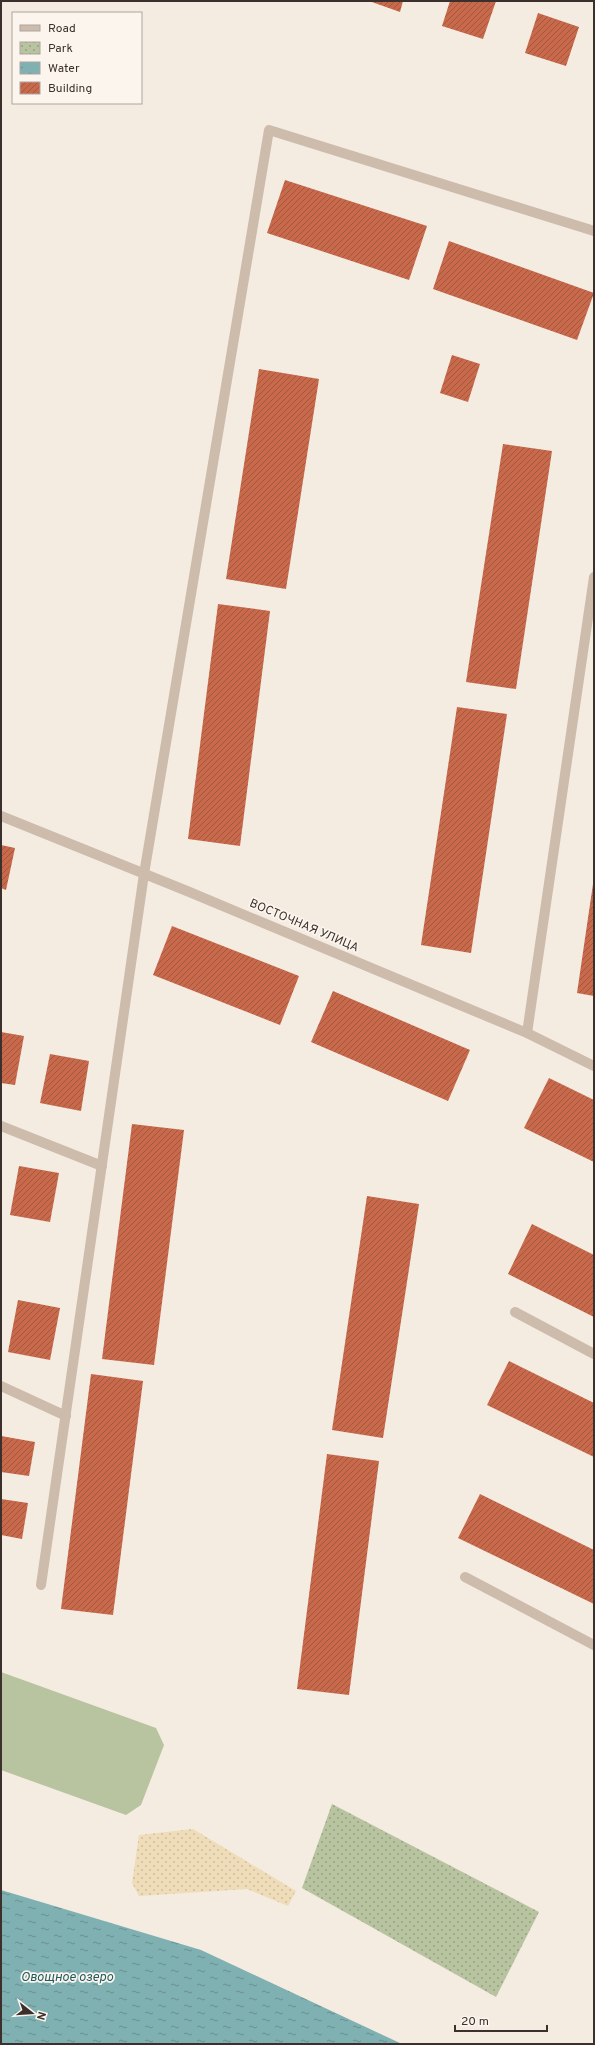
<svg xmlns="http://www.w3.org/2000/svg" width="595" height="2045" font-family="Overpass,sans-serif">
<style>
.sand{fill:url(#sand-dots)}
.park{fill:url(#park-dots)}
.garden{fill:#b8c4a0}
.water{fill:url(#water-ripples)}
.building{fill:url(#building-hatch)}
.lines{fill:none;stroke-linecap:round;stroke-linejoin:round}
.lane{stroke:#cdbbac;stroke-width:10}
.street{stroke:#cdbbac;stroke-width:10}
.labels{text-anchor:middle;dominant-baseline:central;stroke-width:3.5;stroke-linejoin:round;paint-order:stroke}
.street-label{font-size:12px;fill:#3b302b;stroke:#fbf5ee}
.water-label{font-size:13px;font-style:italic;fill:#1f5a5e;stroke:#fbf5ee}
</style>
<defs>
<pattern id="sand-dots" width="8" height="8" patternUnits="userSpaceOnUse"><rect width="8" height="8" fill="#efdcb8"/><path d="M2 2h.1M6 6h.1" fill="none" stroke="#cebd9e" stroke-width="1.8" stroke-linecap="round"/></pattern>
<pattern id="park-dots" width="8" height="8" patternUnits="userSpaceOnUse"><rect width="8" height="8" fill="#b8c4a0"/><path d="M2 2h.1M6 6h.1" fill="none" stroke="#97a083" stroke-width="1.8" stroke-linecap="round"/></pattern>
<pattern id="water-ripples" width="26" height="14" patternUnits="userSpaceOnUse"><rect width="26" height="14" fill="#7fb0b2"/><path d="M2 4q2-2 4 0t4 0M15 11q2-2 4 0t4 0" fill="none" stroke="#699091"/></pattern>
<pattern id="building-hatch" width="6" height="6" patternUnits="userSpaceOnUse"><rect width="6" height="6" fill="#c8694b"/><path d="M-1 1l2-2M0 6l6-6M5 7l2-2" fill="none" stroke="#a4573f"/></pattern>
</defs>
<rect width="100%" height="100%" fill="#f4ebe1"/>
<path class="sand" d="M193,1829L296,1891L288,1906L247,1889L139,1896L132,1883L139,1835Z"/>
<path class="park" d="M332,1804L539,1912L496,1997L302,1888Z"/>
<path class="garden" d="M1,1672L156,1728L164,1745L141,1805L126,1815L1,1770Z"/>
<path class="water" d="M1,1890L201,1950L402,2044H1Z"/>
<g class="building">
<path d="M369,1H403L400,12Z"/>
<path d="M450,1H496L483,39L442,26Z"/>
<path d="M538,13L579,27L566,66L525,53Z"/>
<path d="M285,180L427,226L409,280L267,233Z"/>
<path d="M449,241L594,293L577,340L433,289Z"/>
<path d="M452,355L480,364L468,402L440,393Z"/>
<path d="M259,369L319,379L286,589L226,579Z"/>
<path d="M503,444L552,451L516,689L466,682Z"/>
<path d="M218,604L270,611L240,846L188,839Z"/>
<path d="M457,707L507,714L471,953L421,945Z"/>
<path d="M1,845L15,848L6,890L1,888Z"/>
<path d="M593,884H594V996L577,993Z"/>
<path d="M172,926L299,976L280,1025L153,975Z"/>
<path d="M333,991L470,1050L448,1101L311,1042Z"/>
<path d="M1,1032L24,1036L15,1085L1,1083Z"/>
<path d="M50,1054L89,1061L81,1111L40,1103Z"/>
<path d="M549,1078L594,1100V1162L524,1128Z"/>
<path d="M132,1124L184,1130L154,1365L102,1359Z"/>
<path d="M19,1166L59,1173L50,1222L10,1215Z"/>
<path d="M367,1196L419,1204L383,1438L332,1430Z"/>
<path d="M532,1224L594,1255V1317L508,1274Z"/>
<path d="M18,1300L60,1308L50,1360L8,1352Z"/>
<path d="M509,1361L594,1403V1457L487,1405Z"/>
<path d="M91,1374L143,1381L113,1615L61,1609Z"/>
<path d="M1,1436L35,1442L29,1476L1,1472Z"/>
<path d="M327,1454L379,1461L349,1695L297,1689Z"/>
<path d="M480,1494L594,1550V1604L458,1538Z"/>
<path d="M1,1499L28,1503L22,1539L1,1535Z"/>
</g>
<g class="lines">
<g class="lane">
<path d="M515,1312L594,1354"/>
<path d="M465,1577L594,1645"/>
</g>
<g class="street">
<path d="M1,816L187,891L527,1033L594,1066"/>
<path d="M527,1033L594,577"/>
<path d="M1,1126L102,1166"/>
<path d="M1,1386L66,1416"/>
<path d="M41,1585L144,874L269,130L594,231"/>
</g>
</g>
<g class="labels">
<g class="street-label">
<text transform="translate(304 926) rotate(23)">ВОСТОЧНАЯ УЛИЦА</text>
</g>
<g class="water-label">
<text x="67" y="1978">Овощное озеро</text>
</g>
</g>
<rect width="595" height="2045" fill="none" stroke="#3b302b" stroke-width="4"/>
<rect x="12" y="12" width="130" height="92" fill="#fbf5ee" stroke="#aea6a0"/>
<rect x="20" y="25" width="20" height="6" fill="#cdbbac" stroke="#aea6a0"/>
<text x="48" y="32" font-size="12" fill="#3b302b">Road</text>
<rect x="20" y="42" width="20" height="12" fill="url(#park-dots)" stroke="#aea6a0"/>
<text x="48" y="52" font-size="12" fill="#3b302b">Park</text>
<rect x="20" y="62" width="20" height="12" fill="url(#water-ripples)" stroke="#aea6a0"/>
<text x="48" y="72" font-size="12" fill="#3b302b">Water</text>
<rect x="20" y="82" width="20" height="12" fill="url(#building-hatch)" stroke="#aea6a0"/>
<text x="48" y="92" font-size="12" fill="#3b302b">Building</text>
<g transform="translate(32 2013) rotate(107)" stroke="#fbf5ee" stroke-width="3" paint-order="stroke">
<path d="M0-3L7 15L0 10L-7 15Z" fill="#3b302b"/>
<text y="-6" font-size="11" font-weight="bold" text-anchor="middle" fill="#3b302b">N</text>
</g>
<path d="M455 2025v6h92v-6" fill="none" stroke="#3b302b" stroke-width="2"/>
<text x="461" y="2025" font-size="12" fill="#3b302b" stroke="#fbf5ee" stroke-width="3" paint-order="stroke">20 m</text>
</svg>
